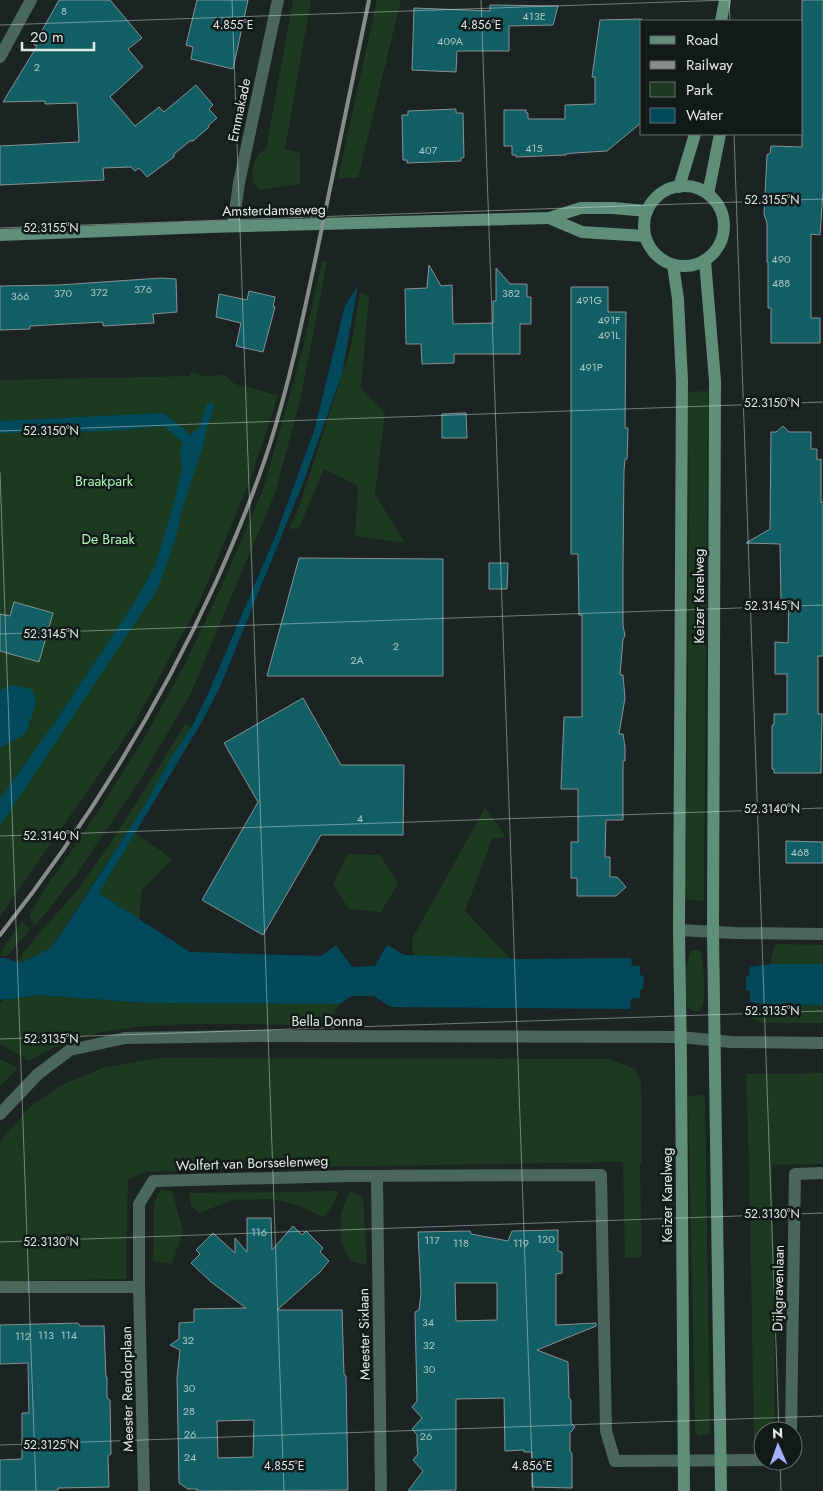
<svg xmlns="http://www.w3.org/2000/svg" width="823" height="1491" font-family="Jost,sans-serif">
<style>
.green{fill:#1b3a20}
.water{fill:#004a5c}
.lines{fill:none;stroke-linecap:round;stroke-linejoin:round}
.stream{stroke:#004a5c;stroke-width:8}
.building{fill:#115e64;stroke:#889394;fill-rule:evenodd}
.minor{stroke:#4a675b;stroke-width:12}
.tertiary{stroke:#4a675b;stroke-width:12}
.secondary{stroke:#5f8e7b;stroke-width:12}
.rail{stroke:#868d8b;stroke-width:4}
.ticks{fill:none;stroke:#e3e9e8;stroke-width:1;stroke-opacity:0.45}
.labels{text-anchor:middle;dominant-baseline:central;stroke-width:5;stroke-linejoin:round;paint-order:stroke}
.number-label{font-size:11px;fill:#aec6c7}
.street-label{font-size:14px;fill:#e3e9e8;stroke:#121a19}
.park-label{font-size:14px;fill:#acf9b7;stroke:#121a19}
.ticks-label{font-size:12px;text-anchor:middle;fill:#e3e9e8;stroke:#121a19;stroke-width:5;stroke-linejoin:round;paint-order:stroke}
</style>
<rect width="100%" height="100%" fill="#1b2422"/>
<g class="green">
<path d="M293,0H311L285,149L300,153V184L259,190L252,181C253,168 253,155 266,149Z"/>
<path d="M377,0H401L358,178H338Z"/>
<path d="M322,261L327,262L301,397L275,493L190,695L140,780L76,875L35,926L29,916L40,896L97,813L145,737L186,662L223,583L263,490L303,348Z"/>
<path d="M360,292L369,296L361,388L385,413L375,494L405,543L355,536L358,486L324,469L299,528L289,529L299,507L351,347Z"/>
<path d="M191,372L205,376L224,375L235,384L278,395L251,478L199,603L133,726L0,916V380L190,376Z"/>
<path d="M708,391L704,901L684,899C689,730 689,561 688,392Z"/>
<path d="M186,723L191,728L146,803L50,949L20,963L17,962C35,934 61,912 80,886C119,834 152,777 186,723Z"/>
<path d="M485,808L506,837L492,839L465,911L511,959L413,956L412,939Z"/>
<path d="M135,833L172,859L142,890L139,920L99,893Z"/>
<path d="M348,854L380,855L398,883L381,912L349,909L333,884Z"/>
<path d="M22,922L30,930L7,956H1V951Z"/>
<path d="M775,944L823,945V964H770Z"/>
<path d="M695,950L700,951C704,957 706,1002 702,1007C701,1010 698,1011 696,1012C692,1010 688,1008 687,1004C684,995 686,959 691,951Z"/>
<path d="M38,995L146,1003L340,1004L327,1025C293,1025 259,1024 224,1024C156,1024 89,1024 29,1061L0,1044V1003L3,1000Z"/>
<path d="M763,1004L823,1005V1023H762L750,1017L747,1007Z"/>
<path d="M160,1058L609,1059L635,1069L641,1082L642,1163H640L642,1257L625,1258L623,1162L310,1167L145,1172L128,1180L126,1279L0,1281V1141L31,1106L62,1085L102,1068Z"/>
<path d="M0,1059L18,1068L0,1086Z"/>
<path d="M823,1073V1164L772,1165L775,1431H763V1441L754,1440L749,1165L746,1074Z"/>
<path d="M705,1095L710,1434L698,1436L695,1429L688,1096Z"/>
<path d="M161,1189L172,1191L183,1231L172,1264L153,1261L154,1203Z"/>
<path d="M339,1191L332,1207L323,1217L297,1205L273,1199L232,1200L200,1213L191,1206L189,1193Z"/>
<path d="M350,1191L363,1198L367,1265L350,1261L341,1242V1213Z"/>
</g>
<g class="water">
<path d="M358,285L342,374L303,483L220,687L203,720L99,893L190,952L321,956L336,945L352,967L375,966L387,945L405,955L522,959L631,958L632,966H640V975L644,976L643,989L640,990V998L631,999L630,1009L391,1007L374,996H352L340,1004L146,1003L38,995L3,1000L0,999V958H6L20,963L50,949L72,917L146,803L169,761L191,728L208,694L277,532L314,431L345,306Z"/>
<path d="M163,413L178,424L190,435L201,426L205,414L209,418L203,446L182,509L175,541L157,590L0,826V799L55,722L134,603L155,566L174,503L182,467L180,449L183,443L164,426L111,431L0,433V421Z"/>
<path d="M10,685L32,689L36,703L26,733L0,748V691Z"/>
<path d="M770,964H823V1005L763,1004L750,1002V991L746,990V977L749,976L750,967Z"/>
</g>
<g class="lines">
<path class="stream" d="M204,424L210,407"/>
</g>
<g class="building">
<path d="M59,0H110L142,38L128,49L143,67L110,97L135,126L159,107L164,112L196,85L213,105L209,109L217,118L209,125L208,128L193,141H190L174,154V157L147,177L139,168L135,171L131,167L103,168L104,180L0,185V146L79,142L77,103L45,104V101L3,102L37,46L34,45Z"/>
<path d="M197,0H248L233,69L191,59L193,47L186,45Z"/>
<path d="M802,0H823V192L820,235L811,234V318H820V343H771V308H768V262H767V223L764,214L767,155L770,153L771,146L802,147Z"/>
<path d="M490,5L558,6L553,25L509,26V51H457L456,72L412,70L414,8L490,11Z"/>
<path d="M642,19V122L607,151L574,153L566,154V155L516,157V155H512V146H504V110H526V113H528V119H565V105L595,104V77H592L600,20Z"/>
<path d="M456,109V113H463L464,157L461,158V161L407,163V160H403L402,115H408V111Z"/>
<path d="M429,265L441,286L452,285L453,324L493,323V301H496V268L510,284H527V297H531V324H520V354H454V363L422,364L421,344H406L405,289L427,288Z"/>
<path d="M161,278L176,279L177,312L153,314L154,323L103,326V322L30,326V329L0,330V286L59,285Z"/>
<path d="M571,287H608V312H626L625,428H628L627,459H625L624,470L623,567V625L625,636L623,639L620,675H623L625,698L619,734H623L625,747V761H623V820H606L605,857H610V877H617L626,887L616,896H577V878H571V842H578V789H561L564,717H582V615H579L578,554H571Z"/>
<path d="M249,291L275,297L273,307H275L263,352L236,346L241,323L216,317L219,294L247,300Z"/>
<path d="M466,413L467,438H442V414Z"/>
<path d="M783,426L789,432H811V449H817V460L821,459V502H823V656H818V714H822L821,773H774V769H772V725H774V714H787V674H775V642L788,643L789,599H781L780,544L746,543L770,529L771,432H776Z"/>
<path d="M299,558L443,559V676H267Z"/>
<path d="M489,563H508L507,589H489Z"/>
<path d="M14,602L53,613L39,662L0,651V614L10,616Z"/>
<path d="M303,698L341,765H404L403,835H321L263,935L202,900L258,802L224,743Z"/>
<path d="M786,841L823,842V863H786Z"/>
<path d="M247,1218H271L272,1250L293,1226L302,1235L306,1231L323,1248L320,1252L329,1261L320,1272L277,1310H342L344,1374L346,1376L348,1490L197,1491V1489H188L179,1483L177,1378L180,1350L170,1345L179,1339V1323L194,1322V1309L246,1308L211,1282L191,1263L200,1254L196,1250L213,1233L235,1253V1238L247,1252ZM254,1420L253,1457L218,1458L217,1421Z"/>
<path d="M558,1230V1251L562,1252V1273L556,1274V1325L596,1323V1326L537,1350L568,1362L569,1398L571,1400V1423L575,1427L570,1433V1451L572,1454V1488L532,1487V1452H524V1450L505,1451L504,1398L456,1399V1490L408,1491L423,1471L413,1460L418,1454L417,1445V1435L412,1429L422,1418L412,1407L417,1401L415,1312L419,1310L421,1294L418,1232L470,1231L471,1234L508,1241L512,1231ZM455,1283H497V1320L456,1321Z"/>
<path d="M78,1323L80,1326H104L106,1377H107V1398L110,1400L111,1454L108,1456L109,1487L58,1488V1491H0V1460L22,1459V1413H29L28,1363L0,1364V1325Z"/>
</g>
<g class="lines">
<g class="minor">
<path d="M0,57L31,0"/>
<path d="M233,226L239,183L278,0"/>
<path d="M679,930L735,933L823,934"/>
<path d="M0,1114L38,1074L70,1050L125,1038L260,1036L680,1037"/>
<path d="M377,1176L381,1491"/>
<path d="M0,1287H139V1204L153,1181L348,1176L601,1175L606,1431L615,1461L763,1460"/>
<path d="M139,1287L144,1491"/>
<path d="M791,1431L795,1174L823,1173"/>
</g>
<path class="tertiary" d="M680,1037L731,1042L823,1043"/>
<g class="secondary">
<path d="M721,21L725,0"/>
<circle cx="684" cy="226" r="40"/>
<path d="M679,187L695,134"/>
<path d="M708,194L720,134"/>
<path d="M549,218L582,232L645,236"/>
<path d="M0,235L209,227L549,218L581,208H613L647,211"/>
<path d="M705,261L715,381L713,932L721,1491"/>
<path d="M673,265L678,299L682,381L679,930L681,1063L684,1491"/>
</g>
<path class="rail" d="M0,935C86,826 158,709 216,582C236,537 255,491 270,444C289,384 302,322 315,261C333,174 351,87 369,0"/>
</g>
<path class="ticks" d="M232,0L284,1491M481,0L533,1491M729,0L730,21M0,25L728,0M734,134L779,1431M0,228L823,199M0,431L823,402M0,472L36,1491M0,634L823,605M0,836L823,808M0,1039L823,1011M0,1242L823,1213M0,1445L823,1416M780,1461L781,1491"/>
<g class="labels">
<g class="number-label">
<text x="64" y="11">8</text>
<text x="534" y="16">413E</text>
<text x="450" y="41">409A</text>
<text x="37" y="67">2</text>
<text x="534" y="148">415</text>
<text x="428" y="150">407</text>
<text x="781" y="259">490</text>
<text x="781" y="283">488</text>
<text x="143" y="289">376</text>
<text x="99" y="292">372</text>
<text x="63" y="293">370</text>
<text x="511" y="293">382</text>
<text x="20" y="296">366</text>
<text x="589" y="300">491G</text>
<text x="609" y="320">491F</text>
<text x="609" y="335">491L</text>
<text x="591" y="367">491P</text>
<text x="396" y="646">2</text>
<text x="357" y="660">2A</text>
<text x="360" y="818">4</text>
<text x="800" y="852">468</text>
<text x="259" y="1232">116</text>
<text x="546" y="1239">120</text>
<text x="432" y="1240">117</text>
<text x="461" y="1243">118</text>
<text x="521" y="1243">119</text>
<text x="428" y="1322">34</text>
<text x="46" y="1335">113</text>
<text x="69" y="1335">114</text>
<text x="23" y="1336">112</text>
<text x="188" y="1340">32</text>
<text x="429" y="1345">32</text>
<text x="429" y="1369">30</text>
<text x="189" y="1388">30</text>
<text x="189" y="1411">28</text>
<text x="190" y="1434">26</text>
<text x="426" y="1436">26</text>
<text x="190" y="1457">24</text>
</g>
<g class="street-label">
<text transform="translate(239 110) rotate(-78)">Emmakade</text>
<text transform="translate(274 210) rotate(-1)">Amsterdamseweg</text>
<text transform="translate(699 596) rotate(-90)">Keizer Karelweg</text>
<text x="327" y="1021">Bella Donna</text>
<text transform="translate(252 1163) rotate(-2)">Wolfert van Borsselenweg</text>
<text transform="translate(667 1195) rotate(-90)">Keizer Karelweg</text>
<text transform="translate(778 1288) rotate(-89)">Dijkgravenlaan</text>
<text transform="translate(364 1334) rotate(-91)">Meester Sixlaan</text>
<text transform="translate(127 1389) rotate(-91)">Meester Rendorplaan</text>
</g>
<g class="park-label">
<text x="104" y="481">Braakpark</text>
<text x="108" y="539">De Braak</text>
</g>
</g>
<g class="ticks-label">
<text x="233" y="29">4.855°E</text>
<text x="481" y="29">4.856°E</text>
<text x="772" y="204">52.3155°N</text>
<text x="51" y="232">52.3155°N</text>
<text x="772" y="407">52.3150°N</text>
<text x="51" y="435">52.3150°N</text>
<text x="772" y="610">52.3145°N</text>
<text x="51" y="638">52.3145°N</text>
<text x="772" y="813">52.3140°N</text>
<text x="51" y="840">52.3140°N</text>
<text x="772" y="1015">52.3135°N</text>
<text x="51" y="1043">52.3135°N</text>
<text x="772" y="1218">52.3130°N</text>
<text x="51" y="1246">52.3130°N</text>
<text x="51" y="1449">52.3125°N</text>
<text x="284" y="1470">4.855°E</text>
<text x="532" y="1470">4.856°E</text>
</g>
<rect x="640" y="20" width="162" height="115" fill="#121a19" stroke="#666d6c"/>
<rect x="650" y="36" width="25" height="8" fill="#5f8e7b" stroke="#666d6c"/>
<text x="686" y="45" font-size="15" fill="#e3e9e8">Road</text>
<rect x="650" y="61" width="25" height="8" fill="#868d8b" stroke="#666d6c"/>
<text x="686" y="70" font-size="15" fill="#e3e9e8">Railway</text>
<rect x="650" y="82" width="25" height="15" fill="#1b3a20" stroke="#666d6c"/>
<text x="686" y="95" font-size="15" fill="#e3e9e8">Park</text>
<rect x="650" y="108" width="25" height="15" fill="#004a5c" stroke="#666d6c"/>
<text x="686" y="120" font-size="15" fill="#e3e9e8">Water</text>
<g transform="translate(778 1446) rotate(358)"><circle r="24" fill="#121a19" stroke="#666d6c"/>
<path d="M0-4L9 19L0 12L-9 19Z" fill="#a3b2fd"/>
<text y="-8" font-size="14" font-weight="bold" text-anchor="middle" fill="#e3e9e8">N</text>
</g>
<path d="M22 42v8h72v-8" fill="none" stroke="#e3e9e8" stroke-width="2.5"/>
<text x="30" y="42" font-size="15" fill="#e3e9e8" stroke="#121a19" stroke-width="4" paint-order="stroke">20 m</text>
</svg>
